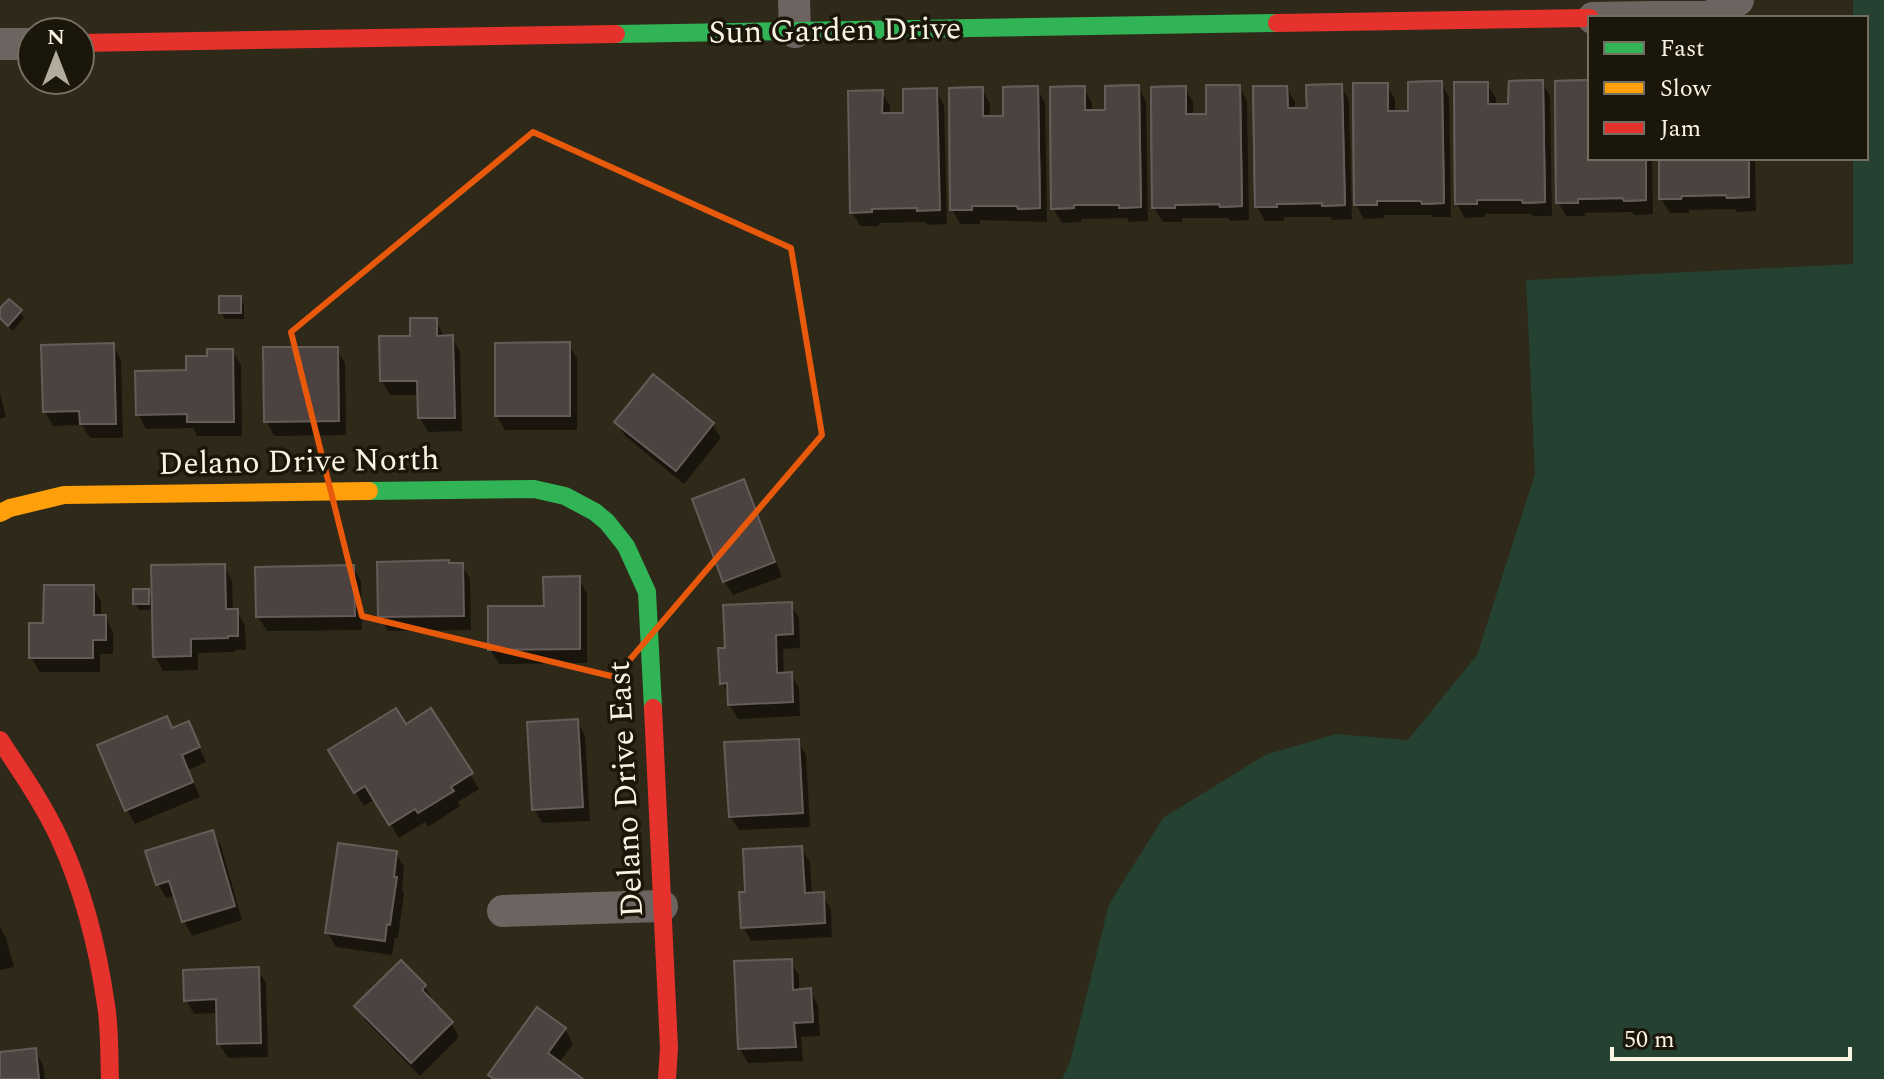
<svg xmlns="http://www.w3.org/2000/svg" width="1884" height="1079" font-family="Spectral,serif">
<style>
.green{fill:#254131}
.shadow{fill:#0007}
.building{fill:#4c4240;stroke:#655c59;stroke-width:2}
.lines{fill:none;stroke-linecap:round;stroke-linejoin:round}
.street{stroke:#6b6460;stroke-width:32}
.fast{stroke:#30b455;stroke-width:18}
.slow{stroke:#ff9f0a;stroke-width:18}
.jam{stroke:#e5322d;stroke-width:18}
.marked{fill:none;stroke:#e8590c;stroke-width:6;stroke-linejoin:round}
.labels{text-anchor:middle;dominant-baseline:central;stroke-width:7;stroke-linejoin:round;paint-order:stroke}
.street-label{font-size:32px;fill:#f9f3e2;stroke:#1b160a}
</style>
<rect width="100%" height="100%" fill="#2f2919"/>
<path class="green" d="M1853,0H1884V1079H1062L1070,1062L1109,904L1163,818L1265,755L1336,734L1408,740L1477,655L1535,474L1526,280L1853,264V158H1866V18H1853Z"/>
<g class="shadow">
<path d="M1542,82L1550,96L1552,216H1533L1531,214H1485V217L1465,218L1457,204L1487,84L1496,98V106H1510Z"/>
<path d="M1588,82L1590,85V158H1652L1653,214L1634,215L1632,212L1586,213L1585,216H1566L1558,202Z"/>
<path d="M1441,83L1449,97L1451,217H1432L1431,215H1384V218L1364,219L1356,205L1386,85L1395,99V113H1410Z"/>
<path d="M1341,86L1349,100L1352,219L1332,220L1331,217H1284V221H1265L1257,207L1286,88L1295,102V110H1309Z"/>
<path d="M1138,87L1146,102L1148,221L1129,222L1127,218L1081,219V222L1062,223L1053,208L1084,88L1092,103V112H1107Z"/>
<path d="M1239,87L1247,101L1249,220L1230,221L1228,218H1182V222H1163L1154,208L1185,88L1193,102V116H1208Z"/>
<path d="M1037,88L1045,103L1047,222L980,220V224H960L952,209L982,89L990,104V118H1005Z"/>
<path d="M936,90L944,105L947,224L927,225L926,222L879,223V226H860L852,212L882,92L890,106V115H905Z"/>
<path d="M1661,158H1755L1756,211L1737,212L1735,209L1689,210V213H1670L1661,199Z"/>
<path d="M240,298L244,305V319H225L221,312Z"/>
<path d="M20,311L24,318L13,331L0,319V312Z"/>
<path d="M436,320L444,337H452L460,351L462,431L428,432L420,418L419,395H390L382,381Z"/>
<path d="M568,344L577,358V430H505L497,416Z"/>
<path d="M113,345L121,360L123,438H90L82,425L53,426L45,412Z"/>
<path d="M336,349L345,363L346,435L274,436L266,421Z"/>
<path d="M232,351L241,365L242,436H197L193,428L146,429L138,414L188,372L209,358Z"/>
<path d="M0,393L6,417L0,419Z"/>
<path d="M617,422L712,424L721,438L684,484L625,436Z"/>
<path d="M743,482L751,496L782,577L733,595L724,581Z"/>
<path d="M449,565H462L470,579L471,630L388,631L380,617Z"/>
<path d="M224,566L232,581L233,611H237L245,626L246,650H235V652L198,653V670L163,671L155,656L154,610H139L135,603L147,591L154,602Z"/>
<path d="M353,567L361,581L362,630L267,631L258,617Z"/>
<path d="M578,578L587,593V663L499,664L490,649Z"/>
<path d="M93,587L101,601V617H105L113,632V654H100V672H40L31,657L45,625Z"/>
<path d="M790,604L799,618L800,648L783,649L784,674H791L799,688L800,716L738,719L730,705L729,695L722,683Z"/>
<path d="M431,710L479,789L458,802L460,806L428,827L425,822L399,838L375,799L364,806L338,765Z"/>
<path d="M577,721L585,736L590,821L542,823L534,809Z"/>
<path d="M188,723L206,762L188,770L200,797L135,824L127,810L173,730Z"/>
<path d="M798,741L806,755L810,827L739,830L730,816Z"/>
<path d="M212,832L221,846L242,920L192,936L184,921L176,895L166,898L158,884Z"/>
<path d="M801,848L810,862L812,895L822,894L831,909L832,937L751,941L743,927L748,894Z"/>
<path d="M396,853L404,867L402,889L404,893L398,938H395L392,955L336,947L327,932Z"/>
<path d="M0,927L6,938L14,967L0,970Z"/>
<path d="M790,961L799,975V991H810L818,1005L820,1036L801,1037L803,1061L748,1063L740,1049Z"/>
<path d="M257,969L266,983L268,1057L228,1058L219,1044V1013L194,1014L186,1000Z"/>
<path d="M425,987L433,1001L431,1003L451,1023L459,1037L420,1076L365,1020L357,1006Z"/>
<path d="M565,1029L573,1044L559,1063L581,1079H493L491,1075Z"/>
<path d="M35,1051L43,1065L45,1079H0V1054Z"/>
</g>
<g class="building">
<path d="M1543,80L1545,202L1523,203L1522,200H1477V204H1455L1454,82H1488V104H1508L1509,81Z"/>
<path d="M1543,80L1545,202L1523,203L1522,200H1477V204H1455L1454,82H1488V104H1508L1509,81Z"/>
<path d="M1589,80L1590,158H1646V200L1624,201L1623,198L1578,199V203H1556L1555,81Z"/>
<path d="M1589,80L1590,158H1646V200L1624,201L1623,198L1578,199V203H1556L1555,81Z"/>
<path d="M1442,81L1444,203L1422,204L1421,201H1377V205H1354L1353,83H1388V111H1408V82Z"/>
<path d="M1442,81L1444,203L1422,204L1421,201H1377V205H1354L1353,83H1388V111H1408V82Z"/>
<path d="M1342,84L1345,205L1322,206V203L1277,204V207H1255L1253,86H1287L1288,108H1307L1306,85Z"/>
<path d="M1342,84L1345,205L1322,206V203L1277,204V207H1255L1253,86H1287L1288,108H1307L1306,85Z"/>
<path d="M1139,85L1141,207L1119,208V205H1074V208L1051,209L1050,87L1085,86V110H1105V86Z"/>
<path d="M1139,85L1141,207L1119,208V205H1074V208L1051,209L1050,87L1085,86V110H1105V86Z"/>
<path d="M1206,85H1240L1242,206L1220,207L1219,204L1175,205V208H1152L1151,87L1186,86V114H1206Z"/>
<path d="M1206,85H1240L1242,206L1220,207L1219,204L1175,205V208H1152L1151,87L1186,86V114H1206Z"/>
<path d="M1038,86L1040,208L1018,209L1017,206H972V210H950L949,88L983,87V116H1003V87Z"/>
<path d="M1038,86L1040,208L1018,209L1017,206H972V210H950L949,88L983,87V116H1003V87Z"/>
<path d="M937,88L940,210L917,211V208L872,209V212L850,213L848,91L883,90L882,113H903V89Z"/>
<path d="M1659,158H1749V197L1727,198L1726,195L1682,196L1681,199H1659Z"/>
<path d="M1659,158H1749V197L1727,198L1726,195L1682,196L1681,199H1659Z"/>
<rect x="219" y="296" width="22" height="17"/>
<path d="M9,299L22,310L8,326L0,318V308Z"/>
<path d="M410,318H437V336L453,335L455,418H418L417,381H380L379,336H410Z"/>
<path d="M570,342V416H495V343Z"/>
<path d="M114,343L116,424H80L79,411L43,412L41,345Z"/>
<path d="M263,347H338L339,421L264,422Z"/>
<path d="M207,349H233L234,422H187V414L136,415L135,371L186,370V356H207Z"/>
<path d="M653,374L714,423L676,471L614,422Z"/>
<path d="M744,479L775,562L723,582L692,499Z"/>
<path d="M449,560V563H463L464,616L378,617L377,562Z"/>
<path d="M225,564L226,609H238V636H228V638L191,639V656L153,657L151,565Z"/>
<path d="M354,565L355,616L256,617L255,567Z"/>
<path d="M580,576V649L488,650V606H544L543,577Z"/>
<path d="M44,585H94V615H106V640H93V658H29V623H43Z"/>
<rect x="133" y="589" width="16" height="15"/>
<path d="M792,602L793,634L776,635L777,673L792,672L793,702L728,705L727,683L720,684L718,648H725L723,605Z"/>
<path d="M396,708L406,724L431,708L473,773L451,787L454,791L418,813L415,809L389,825L365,786L354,793L328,750Z"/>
<path d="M167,716L172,728L189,721L200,747L182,755L193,782L125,811L97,745Z"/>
<path d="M578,719L583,807L532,810L527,722Z"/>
<path d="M799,739L803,813L729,817L724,742Z"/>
<path d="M213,830L235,906L182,922L169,881L156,885L145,851Z"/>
<path d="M338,843L397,851L394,877H397L390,925L387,924L385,941L325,933Z"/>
<path d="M802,846L805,893L824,892L825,923L741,928L739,892H745L743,849Z"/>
<path d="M792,959L793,990L811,988L813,1022L794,1023L796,1047L738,1049L734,961Z"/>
<path d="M401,960L426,985L422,990L453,1022L411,1063L354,1006Z"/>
<path d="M259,967L261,1043L217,1044L216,999L184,1001L183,970Z"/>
<path d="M537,1007L566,1028L548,1053L583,1079H494L488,1075Z"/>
<path d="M36,1048L39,1079H0V1052Z"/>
</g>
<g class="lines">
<g class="street">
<path d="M794,0L795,32"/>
<path d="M1593,18L1711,16L1738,0"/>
<path d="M0,44H32"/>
<path d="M503,911L662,906"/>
</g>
<g class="fast">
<path d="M616,34L1277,23"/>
<path d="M369,491L534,489L565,496L595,512L607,522L626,546L647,592L653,708"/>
</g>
<path class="slow" d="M0,513L10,508L64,495L369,491"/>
<g class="jam">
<path d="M1277,23L1590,18"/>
<path d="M80,43L616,34"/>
<path d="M653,708L669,1048L667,1079"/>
<path d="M0,740C21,772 44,805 60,840C84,892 98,949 106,1005C110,1029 109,1055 110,1079"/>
</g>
</g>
<path class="marked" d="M533,132L791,248L822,435L615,677L362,616L291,332Z"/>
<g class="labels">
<g class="street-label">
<text transform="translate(835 31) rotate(-1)">Sun Garden Drive</text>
<text transform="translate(299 462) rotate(-1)">Delano Drive North</text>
<text transform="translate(626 789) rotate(-93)">Delano Drive East</text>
</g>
</g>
<rect x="1588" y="16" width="280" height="144" fill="#1b160a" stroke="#746e60" stroke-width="2"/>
<rect x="1604" y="42" width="40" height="12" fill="#30b455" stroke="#746e60" stroke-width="2"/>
<text x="1660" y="56" font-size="24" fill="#f9f3e2">Fast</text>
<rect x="1604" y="82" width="40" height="12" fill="#ff9f0a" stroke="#746e60" stroke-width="2"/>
<text x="1660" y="96" font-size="24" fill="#f9f3e2">Slow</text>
<rect x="1604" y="122" width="40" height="12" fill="#e5322d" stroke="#746e60" stroke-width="2"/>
<text x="1660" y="136" font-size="24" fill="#f9f3e2">Jam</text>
<g transform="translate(56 56)"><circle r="38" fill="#1b160a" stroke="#746e60" stroke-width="2"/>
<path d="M0-6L14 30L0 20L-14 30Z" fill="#b2ac9c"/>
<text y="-12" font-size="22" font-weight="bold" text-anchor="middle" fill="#f9f3e2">N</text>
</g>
<path d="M1612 1047v12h238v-12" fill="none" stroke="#f9f3e2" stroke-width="4"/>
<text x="1624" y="1047" font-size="24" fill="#f9f3e2" stroke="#1b160a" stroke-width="6" paint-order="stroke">50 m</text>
</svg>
